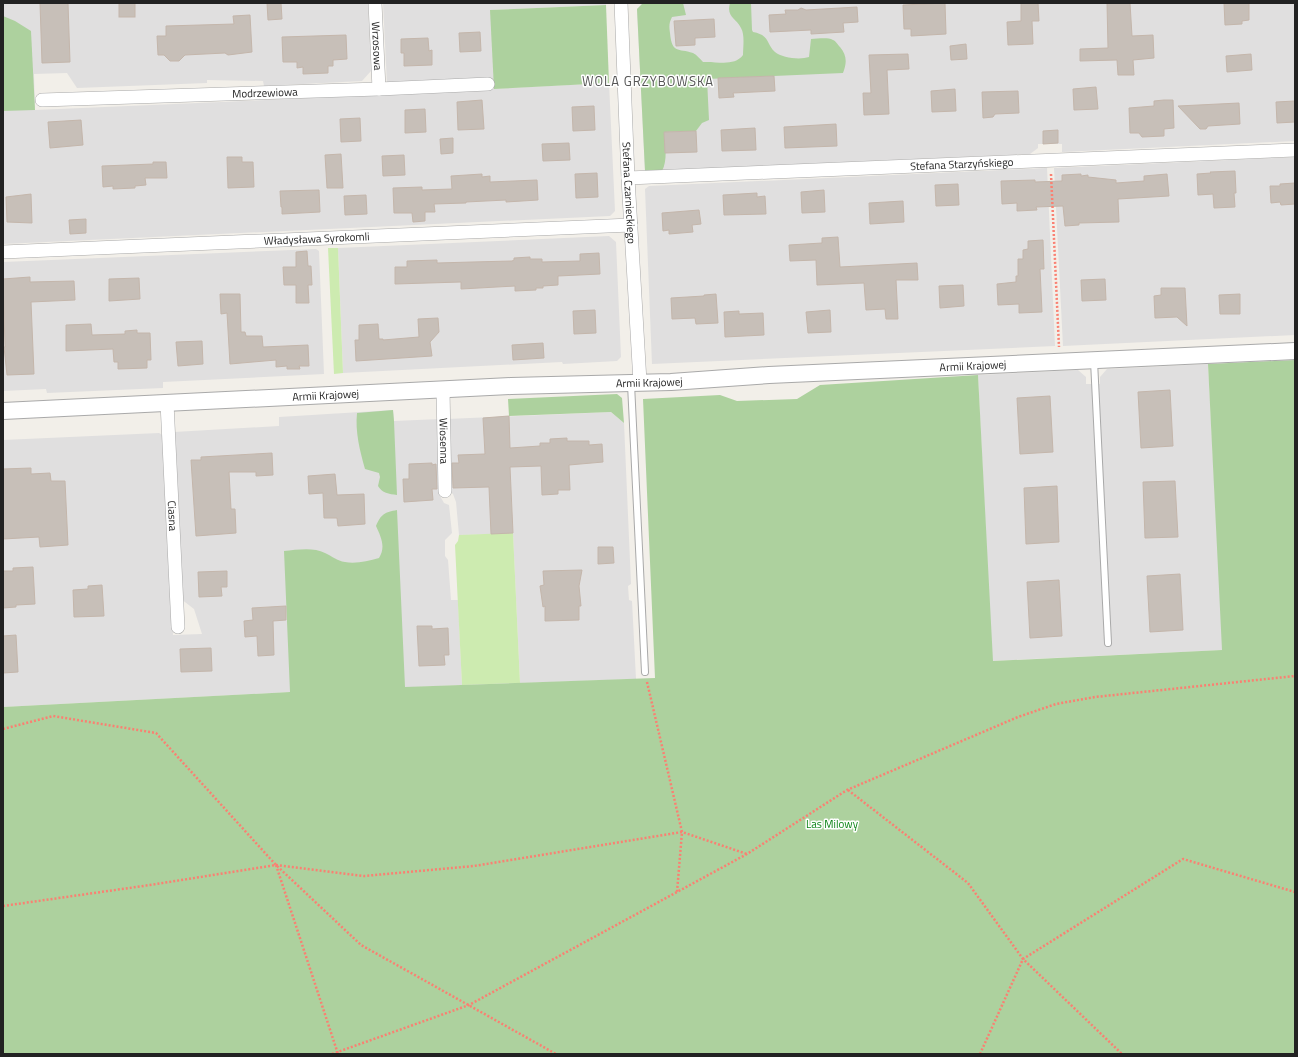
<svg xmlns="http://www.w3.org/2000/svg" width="1298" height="1057" font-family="'Titillium Web',sans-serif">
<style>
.residential{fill:#e0dfdf}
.grass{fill:#cdebb0}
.forest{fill:#add19e}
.building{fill:#c7bfb8;stroke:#c4b6ab}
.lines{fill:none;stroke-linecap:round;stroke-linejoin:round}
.service-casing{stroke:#a9a9a9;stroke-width:8}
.minor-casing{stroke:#a9a9a9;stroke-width:14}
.tertiary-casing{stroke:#a9a9a9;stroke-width:18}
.path{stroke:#fa8072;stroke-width:2.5;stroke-dasharray:2 2;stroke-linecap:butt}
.service{stroke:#fff;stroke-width:6}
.minor{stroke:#fff;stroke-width:13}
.tertiary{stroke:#fff;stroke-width:16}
.labels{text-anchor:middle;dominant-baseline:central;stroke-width:3;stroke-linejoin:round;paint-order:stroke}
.street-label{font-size:11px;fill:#222;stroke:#fff}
.park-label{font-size:11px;fill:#0c8416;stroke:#fff}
.quarter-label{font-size:13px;letter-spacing:1px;fill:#555;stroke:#fff}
</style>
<rect width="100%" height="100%" fill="#f2efe9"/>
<g class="residential">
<path d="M3,3H368L371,71L362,81L264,86L263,81L207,80V83L77,88L67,73L34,74L35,110L265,100L609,83L615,211L610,216L3,244Z"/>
<path d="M383,3H606V5L491,10L494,80L387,84Z"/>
<path d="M661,3H1295V141L1062,152V144H1038V148L1030,154L645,171L637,9L642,4Z"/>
<path d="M1295,157V335L1063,346L1054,168Z"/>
<path d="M1047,168L1055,346L652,364L645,189L649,186Z"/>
<path d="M609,236L616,242L621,357L617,361L563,364L562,362L343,373L338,248Z"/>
<path d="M316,249L319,251L324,374L163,382V388L47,393L46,389L3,391V262Z"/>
<path d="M1208,364L1223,650L992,661L978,375L1078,370L1086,377V384H1100V377L1107,369Z"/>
<path d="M393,410L394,421L440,419L439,494L444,503L449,505L452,533L445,540V556L448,560L451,600H458L462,685L291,692L3,707V440L159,433L164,436L173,635L202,634L194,609L181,599L174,432L279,426V417Z"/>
<path d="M611,412L624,423L631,584L628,586L629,600L632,601L636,679L520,683L513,534L459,535L456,502L453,494L448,491L447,419Z"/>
</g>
<g class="grass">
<path d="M328,248H338L343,373L334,374Z"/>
<path d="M513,533L520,683L462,685L455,545L458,541L459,535Z"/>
</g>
<g class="forest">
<path d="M683,3L686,15L672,17C669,23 669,26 670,33C672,54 678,48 693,53C697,55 700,59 703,62C717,61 734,67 743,55C743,47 745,35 741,28C736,18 726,17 730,3H751L752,30L753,32C770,35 766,44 775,52C782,58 800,60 809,57L811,39C818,39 827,37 833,40C836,41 838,45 840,47C847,55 847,63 843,73L707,79L709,120L702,123L696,131L664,132C665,144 668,160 662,171H645L637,9L642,4Z"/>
<path d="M606,5L609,83L494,89L490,10Z"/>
<path d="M3,16L15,21L31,31L35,110L3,111Z"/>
<path d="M1295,360V1054H3V707L290,692L284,551C297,550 313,547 325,553C332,556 337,561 345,562C356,564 368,561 379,558C386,547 381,537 376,526C381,514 385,512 397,510L405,687L655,678L643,399L720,395L737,401L797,399L820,385L978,375L993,661L1222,650L1208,364Z"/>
<path d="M617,394L622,398L624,423L611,412L509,416L508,399Z"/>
<path d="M393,410L394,421L397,495C389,494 382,493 378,486L380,477L379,473L365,469C360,451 355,432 357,413Z"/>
</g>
<g class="building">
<path d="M40,3H68L70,62L42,63Z"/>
<rect x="119" y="3" width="16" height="14"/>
<path d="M267,3H281L282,19L268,20Z"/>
<path d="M945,3L946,34L911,36V29H904L903,5Z"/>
<path d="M1021,3H1038L1039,21H1032L1033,44L1008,45L1007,22L1021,21Z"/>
<path d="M1107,3H1130L1132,36L1153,35L1154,58L1133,60L1134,75H1118L1117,60L1080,61V49L1108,48Z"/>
<path d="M1224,3H1249V20L1242,21V24L1225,25Z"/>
<path d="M857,7L858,22L843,23L844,32L811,34V30L770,32L769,15L786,14L785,10H798L801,8L806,10Z"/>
<path d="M250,15L252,52L228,55L225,53L185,55L179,61H170L164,55H158L157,36H166V26L234,24L233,16Z"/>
<path d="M714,19L715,37L695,38V45L676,46L674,21Z"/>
<path d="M480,32L481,51L460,52L459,33Z"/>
<path d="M346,35L347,59L333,60V66H328V73L303,74V67L297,68V62H283L282,37Z"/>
<path d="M428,38L429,51L432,50V65L404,66V53H401V39Z"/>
<path d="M966,44L967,59L951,60L950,46Z"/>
<path d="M908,54L909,69L887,70L889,114L864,115L863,93H871L869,55Z"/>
<path d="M1251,54L1252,70L1227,72L1226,56Z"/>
<path d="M774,76L775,91L733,93L734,97L719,98L718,78Z"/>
<path d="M1096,87L1098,109L1074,110L1073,89Z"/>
<path d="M955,89L956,111L932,112L931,91Z"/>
<path d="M1018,91L1019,113L995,114L993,117L983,118L982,92Z"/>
<path d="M482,100L484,129L458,130L457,102Z"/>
<path d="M1164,100H1173L1174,128L1164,129V136L1142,137L1139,133H1130L1129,108L1154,106V101Z"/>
<path d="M1295,101V122L1277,123L1276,102Z"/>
<path d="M1239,103L1240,124L1208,126L1206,129H1200L1178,106Z"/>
<path d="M594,106L595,130L573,131L572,107Z"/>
<path d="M425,109L426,132L405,133V110Z"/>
<path d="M360,118L361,141L341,142L340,119Z"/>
<path d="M81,120L83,145L50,148L48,122Z"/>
<path d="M836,124L837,146L785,148L784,127Z"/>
<path d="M755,128L756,150L722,151L721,130Z"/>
<path d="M1058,130V143L1043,144V131Z"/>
<path d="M696,131L697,152L665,153L664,132Z"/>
<path d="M453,138V153L441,154L440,139Z"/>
<path d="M569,143L570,160L543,161L542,144Z"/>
<path d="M341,154L343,188H327L325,155Z"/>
<path d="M404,155L405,175L383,176L382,156Z"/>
<path d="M227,157H242V162H253L254,187L228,188Z"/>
<path d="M153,162H166L167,178H145L146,185L135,186V188L113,189V186L103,187L102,166L153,164Z"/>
<path d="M1235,171L1236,193H1234L1235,207L1214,208L1213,194L1198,195L1197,174L1211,173L1210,172Z"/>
<path d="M597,173L598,197L576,198L575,174Z"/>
<path d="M482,174V177L490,176V182L537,180L538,200L506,202V200L466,202V203L434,204L435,212H425V221L413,222L412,213H394L393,188L422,187V190L452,189L451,176Z"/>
<path d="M1081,174V176L1088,175V177L1116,180V183L1144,181V176L1167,174L1169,196L1118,199L1119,222L1079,223V225L1065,226L1063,206L1036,207L1037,210L1017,211V203L1002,204L1001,181L1035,180V182L1062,181V175Z"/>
<path d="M1295,183V204L1281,205L1280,202L1271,203L1270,186H1280V184Z"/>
<path d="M958,184L959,205L936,206L935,185Z"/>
<path d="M319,190L320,212L282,214V207H281L280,191Z"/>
<path d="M824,190L825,212L802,213L801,192Z"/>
<path d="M757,193V197L765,196L766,214L724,215L723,195Z"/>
<path d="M31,194L32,223L7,222L6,197Z"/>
<path d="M366,195L367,214L345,215L344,196Z"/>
<path d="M903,201L904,222L870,224L869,203Z"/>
<path d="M699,210L701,224L692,225L693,232L669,234V230L663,231L662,213Z"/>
<path d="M86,219V233L70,234L69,220Z"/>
<path d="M838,237L840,267L917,263L918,280H896L898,319H886L885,309L866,310L864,283L817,285L816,260L790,261L789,245L822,243V238Z"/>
<path d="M1043,240L1044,269H1040L1042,312L1019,313V304L998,305L997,284L1016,282V276H1018V259H1023V250L1028,249V241Z"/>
<path d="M307,251L308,266H311L312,285H308L309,303H296V285H284L283,267H296V252Z"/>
<path d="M599,253L600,274L558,276V285L543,286V288H536V290L515,291V286L461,289V282L395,284V267H407V261L437,260V263L472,262L512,261L514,260V258L530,257V259H542V262L580,261V254Z"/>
<path d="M30,277V282L74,281L75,300L31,302L34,374L7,375L4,347H5L3,279Z"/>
<path d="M139,278L140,299L109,301V279Z"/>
<path d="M1105,279L1106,300L1082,301L1081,280Z"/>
<path d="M963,285L964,306L940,308L939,286Z"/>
<path d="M1161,288H1185L1187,326L1177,317L1155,318L1154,296L1161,295Z"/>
<path d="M220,294H240L241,332H245L246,336H262L263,347L308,345L309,366H299L300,369H287V366L276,367V360L230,364L227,313L221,314Z"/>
<path d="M716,294L718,323L696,324L695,318L672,319L671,298L704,296V295Z"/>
<path d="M1240,294V314H1220L1219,295Z"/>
<path d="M595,310L596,333L574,334L573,311Z"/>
<path d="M830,310L831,332L808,333L806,312Z"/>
<path d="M739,311V314L763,313L764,335L725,337L724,312Z"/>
<path d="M438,318L439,332L430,342L432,356L356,361L355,340H359V325L378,324L379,339H383V340L419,337L418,319Z"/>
<path d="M91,324L92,335L125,334V331L137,330V333H150L151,360H147V368L118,369V362H114L113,349L66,351V325Z"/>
<path d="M202,341L203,364L178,366L176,342Z"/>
<path d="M543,343L544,358L513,360L512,345Z"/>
<path d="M1170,390L1173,446L1141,448L1138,392Z"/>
<path d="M1050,396L1053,452L1020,454L1017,398Z"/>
<path d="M509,416L510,448L540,446V443H550V439L567,438V441H589V445L602,444L603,462L569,465L570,490H558V494L542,495L541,466L510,467L513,533L491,534L489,487L453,488L452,463H459L458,455L485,454L483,418Z"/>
<path d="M272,453L273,475L256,476V472H229L231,509H235L236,533L196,536L191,460H201V457Z"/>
<path d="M432,463V465L436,464L437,489H432L433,500L404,502L403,479H409V464Z"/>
<path d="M31,468V474L50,473L51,481H65L68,545L40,547L39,537L3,539V469Z"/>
<path d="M335,474L337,495L364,494L365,524L338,526L337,518H324L323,493L309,494L308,476Z"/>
<path d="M1175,481L1178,537L1145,538L1143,482Z"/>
<path d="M1057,486L1059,542L1026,544L1024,488Z"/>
<path d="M598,547H613L614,563L598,564Z"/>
<path d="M33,567L35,604L16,605V607L3,608V571H13V568Z"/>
<path d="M582,570L579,586L581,606H579V620L545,621V606L543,607L540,586L544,585L543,571Z"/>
<path d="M227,571V587H221L222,596L199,597L198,572Z"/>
<path d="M1180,574L1183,630L1150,632L1147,576Z"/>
<path d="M1059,580L1062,636L1030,638L1027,582Z"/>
<path d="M102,585L104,616L74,617L73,590L88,589V586Z"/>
<path d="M286,606V620L273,621L274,655L258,656L257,636L245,637L244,621L253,620L252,608Z"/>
<path d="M417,626H432V629L448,628L449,655H444L445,665L419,666Z"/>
<path d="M16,635L18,672L3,673V636Z"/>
<path d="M211,648L212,671L181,672L180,649Z"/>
</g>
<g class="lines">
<g class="service-casing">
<g id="service">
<path d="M1094,361L1108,643"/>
<path d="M631,384L645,672"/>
</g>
</g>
<g class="minor-casing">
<g id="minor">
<path id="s1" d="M375,3L379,89"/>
<path id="s2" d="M621,3L628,178L640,382"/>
<path id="s3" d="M42,100L379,89L488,84"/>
<path id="s4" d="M628,178L1295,150"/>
<path id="s5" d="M3,252L631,225"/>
<path id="s6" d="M443,390L445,491"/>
<path id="s7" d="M167,403L178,627"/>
</g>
</g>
<g class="tertiary-casing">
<g id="tertiary">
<path id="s8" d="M3,411L511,386L671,382L769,375L1295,351"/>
</g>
</g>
<g class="path">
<path d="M1051,174L1059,347"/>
<path d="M647,682L682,832L677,892"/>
<path d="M3,729L53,716L156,733L276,865L361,945L556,1054"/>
<path d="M848,790L968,883L1023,959L1122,1054"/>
<path d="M276,865L338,1054"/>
<path d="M3,906L150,885L276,865L364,876L474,866L682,832L747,854"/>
<path d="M332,1054L469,1005L747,854L847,790L1018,717L1056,704L1095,697L1295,676"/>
<path d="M980,1054L1023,959L1183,859L1295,892"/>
</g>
<use href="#service" class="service"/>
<use href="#minor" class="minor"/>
<use href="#tertiary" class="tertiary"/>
</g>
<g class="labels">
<g class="street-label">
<text stroke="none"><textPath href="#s1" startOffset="43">Wrzosowa</textPath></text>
<text stroke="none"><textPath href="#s3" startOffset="223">Modrzewiowa</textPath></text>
<text stroke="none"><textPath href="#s4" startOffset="334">Stefana Starzyńskiego</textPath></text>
<text stroke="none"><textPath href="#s2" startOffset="190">Stefana Czarnieckiego</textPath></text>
<text stroke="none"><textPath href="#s5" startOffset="314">Władysława Syrokomli</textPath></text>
<text stroke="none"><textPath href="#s8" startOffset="971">Armii Krajowej</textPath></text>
<text stroke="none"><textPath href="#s8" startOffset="647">Armii Krajowej</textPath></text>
<text stroke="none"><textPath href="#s8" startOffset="323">Armii Krajowej</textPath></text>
<text stroke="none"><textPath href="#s6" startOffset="51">Wiosenna</textPath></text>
<text stroke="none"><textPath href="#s7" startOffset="113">Ciasna</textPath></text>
</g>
<g class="park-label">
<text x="832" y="824">Las Milowy</text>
</g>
<g class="quarter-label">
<text x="648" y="81">WOLA GRZYBOWSKA</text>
</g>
</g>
<rect width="1298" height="1057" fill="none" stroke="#222222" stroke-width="8"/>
</svg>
